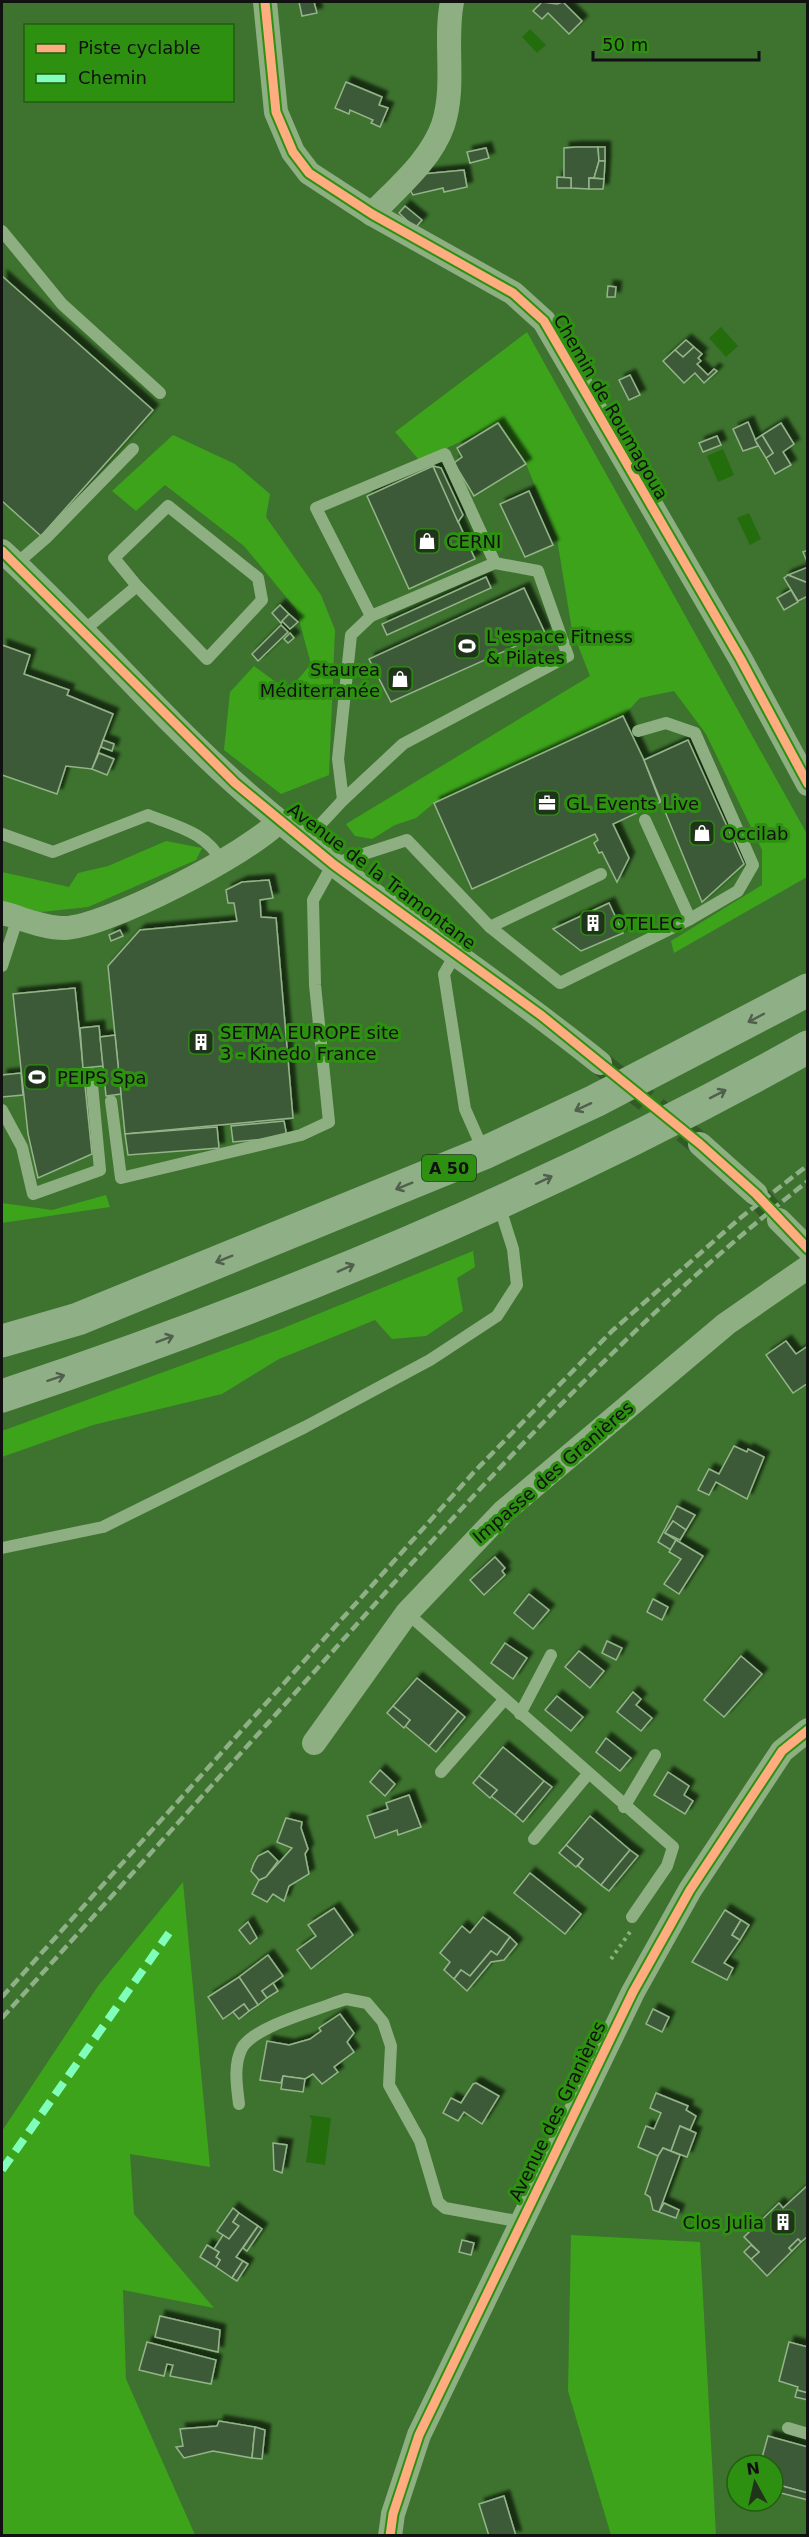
<svg xmlns="http://www.w3.org/2000/svg" width="809" height="2537" font-family="'DejaVu Sans',sans-serif">
<style>
.green{fill:#3ca31b}
.water{fill:#236d0d}
.building{fill:#3e5a37;stroke:#94b48a;stroke-width:1.5;filter:url(#shadow)}
.lines{fill:none;stroke-linecap:round;stroke-linejoin:round}
.street-tunnel{stroke:#325a27;stroke-width:24;stroke-dasharray:24 12;stroke-linecap:butt}
.path{stroke:#8daf82;stroke-width:4;stroke-dasharray:3 4.5;stroke-linecap:butt}
.lane{stroke:#8daf82;stroke-width:12}
.street{stroke:#8daf82;stroke-width:24}
.highway{stroke:#8faf86;stroke-width:33}
.rail{stroke:#8faf86;stroke-width:4.5;stroke-dasharray:10 4.5;stroke-linecap:butt}
.quiet{stroke:#80ffba;stroke-width:8;stroke-dasharray:15 8;stroke-linecap:butt}
.cycleway-casing{stroke:#2e9011;stroke-width:13}
.cycleway{stroke:#ffac80;stroke-width:9}
.oneway{stroke:#50604c}
.labels{text-anchor:middle;dominant-baseline:central;stroke-width:6;stroke-linejoin:round;paint-order:stroke}
.shield{fill:#2e9011;stroke:#1a3711;stroke-width:1.5}
.shield-label{font-size:16px;font-weight:bold;fill:#111}
.street-label{font-size:18px;fill:#111;stroke:#2e9011}
.poi-label{font-size:18px;fill:#111;stroke:#2e9011;text-anchor:start}
</style>
<defs>
<filter id="shadow"><feDropShadow dx="5.5" dy="-5.5" stdDeviation="1.5" flood-color="#0009"/></filter>
</defs>
<rect width="100%" height="100%" fill="#3d732e"/>
<g class="green">
<path d="M527,332L807,834V877L674,953L671,941L762,885V850L706,734L674,691L640,698L623,716L434,803L416,818L395,825L372,839L355,836L346,824L590,676L572,630L557,539L526,464L499,423L420,461L395,432Z"/>
<path d="M173,435L235,464L270,494L266,517L321,595L335,630L329,775L281,794L224,750L230,692L254,666L288,691L311,664L296,609L244,546L165,485L136,511L112,491Z"/>
<path d="M166,841L202,848L196,860L88,907L41,912L2,902V872L69,887L78,873L108,866Z"/>
<path d="M106,1195L110,1207L2,1223V1203L52,1210Z"/>
<path d="M473,1251L475,1267L457,1278L463,1311L426,1336L392,1339L375,1320L279,1359L222,1394L93,1425L2,1457V1431L281,1329Z"/>
<path d="M183,1882L210,2167L130,2154L134,2214L214,2308L123,2290L126,2379L195,2535H2V2131L98,1986Z"/>
<path d="M571,2235L700,2242L716,2535H611L568,2391Z"/>
</g>
<g class="water">
<path d="M530,29L546,45L537,53L522,37Z"/>
<path d="M721,327L738,346L726,357L709,338Z"/>
<path d="M723,449L734,475L718,482L707,456Z"/>
<path d="M749,513L761,539L750,545L737,518Z"/>
<path d="M309,2115L331,2118L325,2165L306,2162L312,2120Z"/>
</g>
<g class="building">
<path d="M299,2H314L317,13L302,16Z"/>
<path d="M542,2L557,4L563,2L582,21L569,34L548,13L542,19L533,11Z"/>
<path d="M346,82L382,97L379,105L388,108L380,127L371,123L373,120L350,110L349,114L335,108Z"/>
<path d="M576,147H598L599,161L594,178H589V189L571,188V178H564V148Z"/>
<path d="M598,147H605V161H599Z"/>
<path d="M486,148L489,158L470,163L467,152Z"/>
<path d="M599,161H605L604,179L594,178Z"/>
<path d="M464,170L467,187L444,192L443,188L413,195L409,188L422,174Z"/>
<path d="M557,177L571,178V188H557Z"/>
<path d="M589,178L604,179L603,189H589Z"/>
<path d="M405,206L422,220L415,228L399,213Z"/>
<path d="M2,276L153,410L41,536L2,501Z"/>
<path d="M608,286L616,287L615,297H607Z"/>
<path d="M686,340L694,347L683,357L675,350Z"/>
<path d="M694,347L702,354L698,358L701,361L697,364L708,375L714,369L717,371L704,383L695,373L684,383L663,361L675,350L683,357Z"/>
<path d="M630,375L640,395L629,400L619,380Z"/>
<path d="M748,422L758,446L743,451L733,429Z"/>
<path d="M498,423L526,464L474,496L454,463L462,457L457,448Z"/>
<path d="M781,423L794,444L783,452L791,465L775,474L766,458L773,453L762,435Z"/>
<path d="M762,435L773,453L766,458L755,440Z"/>
<path d="M717,436L721,445L703,452L699,443Z"/>
<path d="M433,466L475,559L409,589L367,496Z"/>
<path d="M433,466L441,468L463,515L458,522Z"/>
<path d="M529,491L553,545L525,557L500,504Z"/>
<path d="M808,550V564L803,552Z"/>
<path d="M808,567V583L788,575Z"/>
<path d="M788,575L808,583V596L798,601L784,578Z"/>
<path d="M486,577L491,588L387,635L382,624Z"/>
<path d="M524,588L545,633L391,702L369,659Z"/>
<path d="M791,590L798,602L784,610L777,598Z"/>
<path d="M280,605L289,614L281,623L272,613Z"/>
<path d="M289,614L298,622L290,629L282,621Z"/>
<path d="M281,625L288,632L258,661L252,654Z"/>
<path d="M290,633L294,638L288,643L284,639Z"/>
<path d="M2,645L30,655L24,674L69,690L67,695L113,714L92,769L66,766L57,794L2,775Z"/>
<path d="M623,716L644,760L660,802L613,824L629,858L617,882L602,852L599,853L594,843L598,840L595,834L472,889L434,803Z"/>
<path d="M103,740L114,744L112,751L101,747Z"/>
<path d="M688,740L744,864L702,902L644,760Z"/>
<path d="M99,753L114,759L107,775L92,769Z"/>
<path d="M269,880L273,898L260,900L261,917L276,918L293,1118L125,1134L108,966L140,930L237,921L234,903H228L226,890L242,882Z"/>
<path d="M609,903L623,933L581,951L553,929Z"/>
<path d="M120,930L123,936L111,941L109,935Z"/>
<path d="M75,988L92,1154L38,1178L28,1134L13,994Z"/>
<path d="M99,1026L103,1066L83,1068L80,1028Z"/>
<path d="M115,1035L121,1094L106,1096L100,1037Z"/>
<path d="M21,1073L23,1095L2,1097V1075Z"/>
<path d="M284,1121L287,1137L233,1142L231,1126Z"/>
<path d="M217,1127L219,1148L128,1155L125,1134Z"/>
<path d="M786,1341L796,1354L808,1346V1383L793,1393L766,1355Z"/>
<path d="M734,1446L747,1452L748,1449L764,1457L747,1499L716,1482L709,1495L698,1490L709,1469L719,1474Z"/>
<path d="M677,1506L695,1515L686,1530L673,1521L665,1533L676,1540L671,1550L658,1542Z"/>
<path d="M673,1521L686,1530L680,1540L665,1533Z"/>
<path d="M676,1540L703,1556L679,1594L664,1584L681,1559L669,1552Z"/>
<path d="M495,1557L505,1568L502,1571L505,1575L484,1595L470,1580Z"/>
<path d="M529,1594L549,1610L533,1629L514,1613Z"/>
<path d="M653,1599L668,1607L662,1620L647,1612Z"/>
<path d="M607,1641L622,1648L616,1660L602,1653Z"/>
<path d="M505,1643L527,1658L513,1679L491,1663Z"/>
<path d="M579,1651L604,1671L590,1688L565,1667Z"/>
<path d="M741,1656L762,1674L724,1717L704,1700Z"/>
<path d="M417,1678L458,1711L429,1746L405,1726L410,1720L393,1706Z"/>
<path d="M633,1692L641,1699L636,1705L652,1718L641,1731L617,1712Z"/>
<path d="M557,1696L583,1717L571,1731L545,1710Z"/>
<path d="M393,1706L410,1720L404,1728L387,1713Z"/>
<path d="M458,1711L465,1717L436,1752L429,1746Z"/>
<path d="M606,1738L631,1758L620,1771L596,1752Z"/>
<path d="M503,1747L544,1781L515,1815L491,1796L497,1790L479,1776Z"/>
<path d="M380,1770L395,1784L385,1796L370,1782Z"/>
<path d="M668,1772L689,1786L684,1795L693,1801L685,1814L654,1795Z"/>
<path d="M479,1776L497,1790L490,1798L473,1783Z"/>
<path d="M544,1781L552,1787L523,1822L515,1815Z"/>
<path d="M409,1795L421,1827L398,1835L397,1830L375,1838L367,1816L388,1809L386,1803Z"/>
<path d="M590,1816L630,1850L601,1885L578,1866L583,1859L566,1845Z"/>
<path d="M286,1818L302,1822L301,1828L308,1849L305,1854L309,1874L289,1886L284,1901L273,1894L267,1902L252,1894L259,1880L266,1877L292,1848L277,1842Z"/>
<path d="M566,1845L583,1859L576,1867L559,1853Z"/>
<path d="M630,1850L638,1856L609,1891L601,1885Z"/>
<path d="M268,1851L278,1861L266,1877L259,1880L251,1871L254,1863L258,1856Z"/>
<path d="M530,1873L581,1914L565,1934L514,1893Z"/>
<path d="M334,1908L353,1935L311,1969L297,1950L316,1936L308,1925Z"/>
<path d="M725,1910L741,1920L732,1935L740,1940L724,1963L733,1968L727,1980L692,1962Z"/>
<path d="M483,1917L510,1937L497,1955L491,1951L470,1976L461,1970L454,1979L444,1970L450,1962L440,1953L462,1926L470,1933Z"/>
<path d="M741,1920L749,1925L740,1940L732,1935Z"/>
<path d="M248,1922L257,1938L250,1944L239,1930Z"/>
<path d="M510,1937L517,1944L504,1960L491,1962L467,1991L454,1979L461,1970L470,1976L491,1951L497,1955Z"/>
<path d="M268,1955L283,1976L262,1991L267,1998L258,2005L239,1977Z"/>
<path d="M239,1977L258,2005L249,2011L244,2004L223,2019L208,1997Z"/>
<path d="M273,1983L278,1991L267,1998L262,1991Z"/>
<path d="M244,2004L249,2011L239,2019L233,2012Z"/>
<path d="M653,2009L669,2017L662,2032L646,2024Z"/>
<path d="M340,2014L354,2033L347,2042L354,2052L334,2067L338,2072L322,2084L313,2074L305,2079L283,2076L281,2083L260,2080L267,2041L289,2045L310,2039L321,2031L319,2028Z"/>
<path d="M283,2076L305,2079L303,2092L281,2089Z"/>
<path d="M476,2083L499,2096L482,2124L464,2112L458,2121L443,2113L451,2098L461,2103L473,2084Z"/>
<path d="M656,2093L688,2106L686,2110L696,2116L690,2130L680,2126L671,2151L663,2148L658,2156L638,2147L646,2126L654,2129L661,2113L650,2108Z"/>
<path d="M680,2126L696,2133L687,2157L671,2151Z"/>
<path d="M273,2143L287,2145L282,2173L274,2170Z"/>
<path d="M663,2148L680,2155L659,2212L653,2210L650,2197L645,2194L658,2156Z"/>
<path d="M808,2185V2236L801,2242L798,2239L789,2248L792,2251L767,2276L751,2259L759,2252L744,2237L779,2203L783,2208Z"/>
<path d="M664,2203L679,2210L676,2218L659,2212Z"/>
<path d="M233,2208L239,2213L233,2222L239,2226L229,2239L217,2231Z"/>
<path d="M239,2213L258,2226L236,2257L243,2261L232,2278L216,2267L220,2260L216,2257L219,2252L214,2249L223,2235L229,2239L239,2226L233,2222Z"/>
<path d="M258,2226L262,2229L247,2251L243,2248Z"/>
<path d="M798,2239L801,2242L792,2251L789,2248Z"/>
<path d="M462,2240L474,2243L471,2255L459,2252Z"/>
<path d="M207,2245L219,2252L216,2257L220,2260L216,2267L200,2257Z"/>
<path d="M751,2245L759,2252L751,2259L744,2252Z"/>
<path d="M243,2261L248,2264L237,2281L232,2278Z"/>
<path d="M160,2316L220,2330L218,2352L155,2337Z"/>
<path d="M147,2342L216,2360L211,2384L170,2376L173,2365L167,2364L164,2376L139,2370Z"/>
<path d="M789,2342L808,2347V2393L797,2390L798,2387L779,2381Z"/>
<path d="M797,2390L808,2393V2400L795,2397Z"/>
<path d="M219,2421L255,2427L252,2458L213,2451L184,2458L176,2447L183,2446L180,2429L217,2426Z"/>
<path d="M255,2427L265,2430L262,2459L252,2458Z"/>
<path d="M768,2436L808,2447V2493L775,2484L773,2465H760Z"/>
<path d="M775,2484L808,2493V2500L773,2491Z"/>
<path d="M504,2496L516,2536H489L479,2504Z"/>
</g>
<g class="lines">
<g class="street-tunnel">
<path d="M600,1063L700,1144"/>
<path d="M756,1194L779,1220"/>
</g>
<path class="path" d="M611,1959L630,1932"/>
<g class="lane">
<path d="M2,231L62,304L160,393"/>
<path d="M16,564L46,538L133,449"/>
<path d="M83,631L137,586L207,659L262,600L258,578L168,506L114,558L137,586"/>
<path d="M638,731L666,723L695,733L753,865L738,891L690,919"/>
<path d="M343,800L338,759L351,635L371,616"/>
<path d="M2,834L53,852L148,815C178,827 206,832 222,862"/>
<path d="M305,841L343,800L403,744L568,656L538,571L495,563L371,616L316,508L445,454L495,563"/>
<path d="M490,927L560,983L690,919L645,820"/>
<path d="M456,953L444,974L465,1109L484,1152"/>
<path d="M2,966L18,917"/>
<path d="M111,1101L121,1178L301,1135L329,1122L315,985L313,900L333,864L407,840L490,927L601,874"/>
<path d="M2,1110L22,1147L33,1194L100,1170L91,1074"/>
<path d="M2,1548L103,1527L305,1427L430,1360L497,1316L517,1285L513,1249L499,1205"/>
<path d="M407,1613L673,1847L667,1866L632,1917"/>
<path d="M520,1714L551,1655"/>
<path d="M441,1772L504,1700"/>
<path d="M624,1807L655,1755"/>
<path d="M534,1839L588,1774"/>
<path d="M239,2104C237,2087 233,2065 242,2048C254,2027 311,2012 334,2003L346,1999L367,2003L383,2022L391,2046L389,2085L420,2141L438,2202L445,2208L522,2222"/>
<path d="M788,2428L808,2434"/>
</g>
<g class="street">
<path d="M265,2L276,112L293,152L309,173L372,214L513,293L544,321L740,658L808,784"/>
<path d="M372,214C397,188 431,160 443,125C456,86 444,41 452,2"/>
<path d="M2,551C83,625 154,711 236,784C350,886 481,967 600,1063"/>
<path d="M2,913C22,918 43,928 64,928C105,928 251,852 279,821"/>
<path d="M700,1144L756,1194"/>
<path d="M779,1220L808,1249"/>
<path d="M314,1743L407,1613L503,1512L726,1324L808,1267"/>
<path d="M390,2536L393,2514L419,2435L633,1992L690,1890L782,1751L808,1730"/>
</g>
<g class="highway">
<path d="M2,1341L78,1319L484,1153L595,1101L808,990"/>
<path d="M2,1396C279,1304 552,1190 808,1047"/>
</g>
<g class="rail">
<path d="M2,1997L474,1472L612,1331L739,1219L808,1165"/>
<path d="M2,2018C118,1889 234,1761 350,1632C493,1472 638,1314 808,1181"/>
</g>
<path class="quiet" d="M2,2170L169,1933"/>
<g class="cycleway-casing">
<g id="cycleway">
<path d="M265,2L276,112L293,152L309,173L372,214L513,293L544,321L740,658L808,784"/>
<path d="M2,551L235,783L333,864L542,1016L700,1144L756,1194L808,1249"/>
<path d="M390,2536L393,2514L419,2435L633,1992L690,1890L782,1751L808,1730"/>
</g>
</g>
<use href="#cycleway" class="cycleway"/>
</g>
<defs><path id="oneway-shaft" d="M-6 0H5M1.5-3L5.5 0L1.5 3" fill="none" stroke-width="1.6" stroke-linecap="round" stroke-linejoin="round" transform="scale(1.5)"/></defs>
<g class="oneway">
<use href="#oneway-shaft" transform="translate(756 1018) rotate(152)"/>
<use href="#oneway-shaft" transform="translate(718 1094) rotate(-27)"/>
<use href="#oneway-shaft" transform="translate(583 1107) rotate(155)"/>
<use href="#oneway-shaft" transform="translate(544 1180) rotate(-25)"/>
<use href="#oneway-shaft" transform="translate(404 1186) rotate(158)"/>
<use href="#oneway-shaft" transform="translate(224 1259) rotate(158)"/>
<use href="#oneway-shaft" transform="translate(346 1268) rotate(-24)"/>
<use href="#oneway-shaft" transform="translate(165 1339) rotate(-21)"/>
<use href="#oneway-shaft" transform="translate(56 1378) rotate(-18)"/>
</g>
<defs>
<g id="shop-square" transform="scale(1.35)"><rect x="-9" y="-9" width="18" height="18" rx="4" fill="#20331b" stroke="#2e9011"/><path d="M-5-2.5h2.3a2.7 3.5 0 0 1 5.4 0H5L5.5 6h-11ZM-1.5-2.5h3a1.5 2.3 0 0 0-3 0Z" fill="#fff"/></g>
<g id="stadium-square" transform="scale(1.35)"><rect x="-9" y="-9" width="18" height="18" rx="4" fill="#20331b" stroke="#2e9011"/><path d="M0-5a6.5 5 0 1 0 0 10a6.5 5 0 1 0 0-10ZM-3.5-1.8h7v3.6h-7Z" fill="#fff"/></g>
<g id="office-square" transform="scale(1.35)"><rect x="-9" y="-9" width="18" height="18" rx="4" fill="#20331b" stroke="#2e9011"/><path d="M-6-3h4V-5.5h4V-3h4V5H-6ZM-1-4.5V-3h2v-1.5ZM-6 0V1H6V0Z" fill="#fff"/></g>
<g id="building-square" transform="scale(1.35)"><rect x="-9" y="-9" width="18" height="18" rx="4" fill="#20331b" stroke="#2e9011"/><path d="M-4-6H4V6H1V3H-1V6H-4ZM-2.5-4.3h1.7v1.8h-1.7ZM.8-4.3h1.7v1.8H.8ZM-2.5-1h1.7V.8h-1.7ZM.8-1h1.7V.8H.8Z" fill="#fff"/></g>
</defs>
<g fill-rule="evenodd">
<use href="#shop-square" x="427" y="541"/>
<use href="#stadium-square" x="467" y="646"/>
<use href="#shop-square" x="400" y="679"/>
<use href="#office-square" x="547" y="803"/>
<use href="#shop-square" x="702" y="833"/>
<use href="#building-square" x="593" y="923"/>
<use href="#building-square" x="201" y="1042"/>
<use href="#stadium-square" x="37" y="1077"/>
<use href="#building-square" x="783" y="2222"/>
</g>
<g class="labels">
<rect class="shield" x="422" y="1155" width="54" height="26" rx="4.5"/>
<g class="shield-label">
<text x="449" y="1168">A 50</text>
</g>
<g class="street-label">
<text transform="translate(611 407) rotate(60)">Chemin de Roumagoua</text>
<text transform="translate(382 876) rotate(37)">Avenue de la Tramontane</text>
<text transform="translate(553 1472) rotate(-41)">Impasse des Granières</text>
<text transform="translate(557 2111) rotate(-64)">Avenue des Granières</text>
</g>
<g class="poi-label">
<text x="446" y="541">CERNI</text>
<text x="486" y="636">L'espace Fitness<tspan x="486" dy="21">&amp; Pilates</tspan></text>
<text x="380" y="669" text-anchor="end">Staurea<tspan x="380" dy="21">Méditerranée</tspan></text>
<text x="566" y="803">GL Events Live</text>
<text x="722" y="833">Occilab</text>
<text x="612" y="923">OTELEC</text>
<text x="220" y="1032">SETMA EUROPE site<tspan x="220" dy="21">3 - Kinedo France</tspan></text>
<text x="57" y="1077">PEIPS Spa</text>
<text x="764" y="2222" text-anchor="end">Clos Julia</text>
</g>
</g>
<rect width="809" height="2537" fill="none" stroke="#111111" stroke-width="6"/>
<rect x="24" y="24" width="210" height="78" fill="#2e9011" stroke="#225d11" stroke-width="1.5"/>
<rect x="36" y="44" width="30" height="9" fill="#ffac80" stroke="#225d11" stroke-width="1.5"/>
<text x="78" y="54" font-size="18" fill="#111111">Piste cyclable</text>
<rect x="36" y="74" width="30" height="9" fill="#80ffba" stroke="#225d11" stroke-width="1.5"/>
<text x="78" y="84" font-size="18" fill="#111111">Chemin</text>
<g transform="translate(755 2483) rotate(352)"><circle r="28" fill="#2e9011" stroke="#225d11" stroke-width="1.5"/>
<path d="M0-4.5L10 22L0 15L-10 22Z" fill="#20331b"/>
<text y="-9" font-size="16" font-weight="bold" text-anchor="middle" fill="#111111">N</text>
</g>
<path d="M593 51v9h166v-9" fill="none" stroke="#111111" stroke-width="3"/>
<text x="602" y="51" font-size="18" fill="#111111" stroke="#2e9011" stroke-width="4.5" paint-order="stroke">50 m</text>
</svg>
